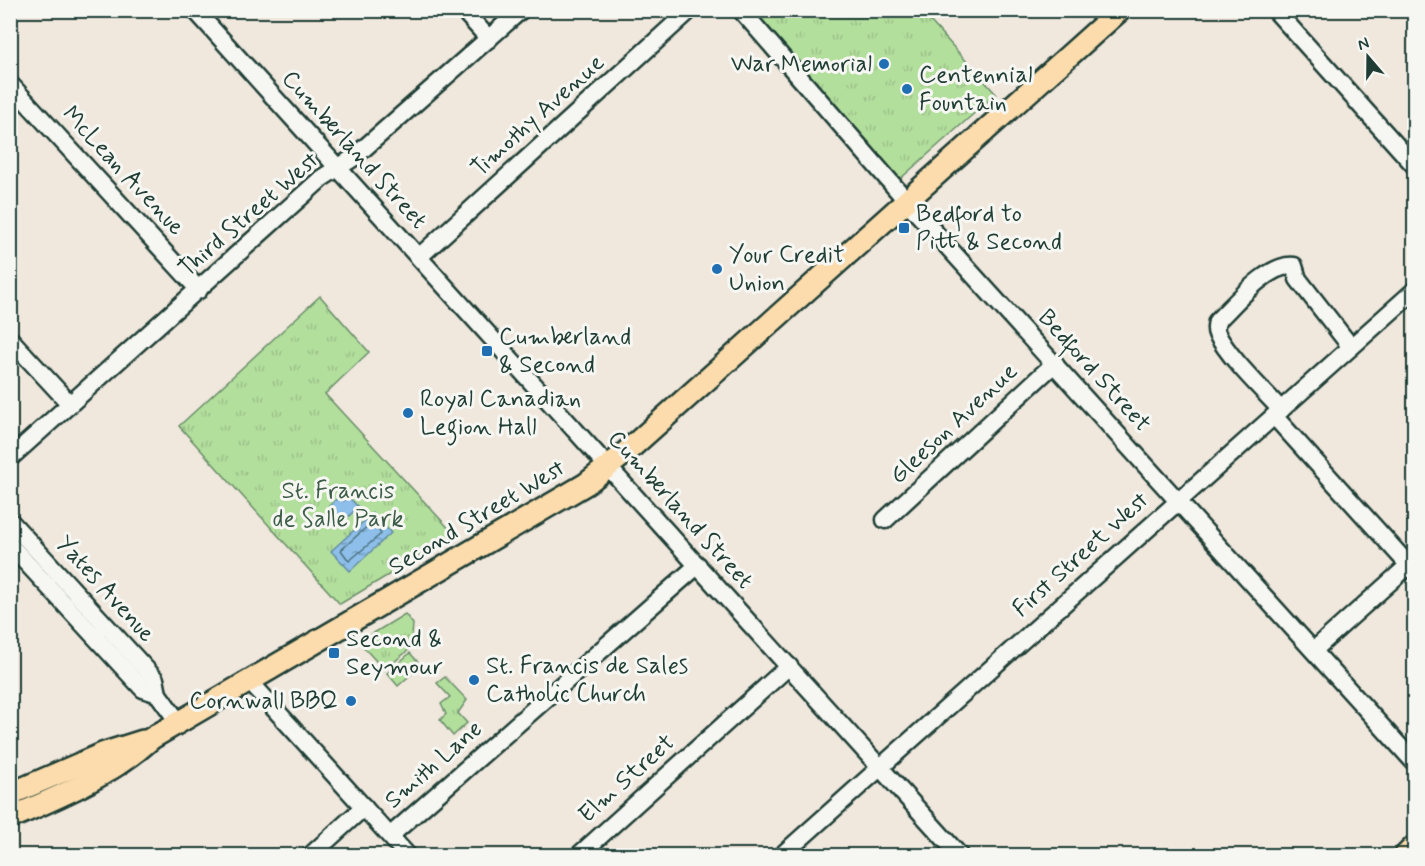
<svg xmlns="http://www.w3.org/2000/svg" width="1425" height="866" font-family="Mynerve,sans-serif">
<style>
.grass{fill:url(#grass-tufts);stroke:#698e68;stroke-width:1.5}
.water{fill:url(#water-ripples);stroke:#628ba1;stroke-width:1.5}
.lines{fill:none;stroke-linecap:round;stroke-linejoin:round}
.shore{stroke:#4b717d;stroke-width:1.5}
.minor-casing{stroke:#1f3d34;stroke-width:21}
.major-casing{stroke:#1f3d34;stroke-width:26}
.minor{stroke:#f6f6f2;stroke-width:16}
.major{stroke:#fcdcac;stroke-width:21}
.poi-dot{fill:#1f6fb2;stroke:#f6f6f2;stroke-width:2}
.labels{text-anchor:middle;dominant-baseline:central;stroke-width:6;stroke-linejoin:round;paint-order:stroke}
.poi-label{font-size:24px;fill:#1f3d34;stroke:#f6f6f2;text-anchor:start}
.street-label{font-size:24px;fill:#1f3d34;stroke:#f6f6f2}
.park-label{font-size:24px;fill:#3d5d49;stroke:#f6f6f2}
</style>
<defs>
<pattern id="grass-tufts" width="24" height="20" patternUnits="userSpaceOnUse" patternTransform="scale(1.5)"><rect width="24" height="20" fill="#b3df9d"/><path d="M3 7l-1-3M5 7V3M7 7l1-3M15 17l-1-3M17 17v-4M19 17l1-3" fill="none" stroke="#9ac088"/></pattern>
<pattern id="water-ripples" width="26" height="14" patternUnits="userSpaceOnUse" patternTransform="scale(1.5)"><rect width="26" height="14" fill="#8ebfea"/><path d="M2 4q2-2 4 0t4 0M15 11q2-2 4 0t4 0" fill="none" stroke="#739cbe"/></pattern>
</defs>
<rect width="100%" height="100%" fill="#f0e7dd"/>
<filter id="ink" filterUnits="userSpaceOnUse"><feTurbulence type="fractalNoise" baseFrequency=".0167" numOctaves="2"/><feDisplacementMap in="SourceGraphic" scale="12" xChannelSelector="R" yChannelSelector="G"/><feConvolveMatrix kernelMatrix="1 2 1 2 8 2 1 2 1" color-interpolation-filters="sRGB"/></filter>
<g filter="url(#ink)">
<g class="grass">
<path d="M751,11H921L996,94L900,179Z"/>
<path d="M320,296L369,352L325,394L455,535L340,604L179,426Z"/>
<path d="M405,614L413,624L411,648L384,670L359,642Z"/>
<path d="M410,653L418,662L416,670L398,686L387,673Z"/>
<path d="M445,677L467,700L458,713L467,723L453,736L440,720L446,714L441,704L450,697L437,683Z"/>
</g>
<g class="water">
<path d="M344,492L358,507L343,522L329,506Z"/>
<path d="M373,513L391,533L350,571L331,551Z"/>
</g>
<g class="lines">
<path class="shore" d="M371,523L375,524L381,534L349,561L341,550Z"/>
<g class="minor-casing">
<g id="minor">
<path d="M195,10L960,856"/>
<path d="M463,10L489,39"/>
<path d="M741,10L919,215L1414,762"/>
<path d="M1275,10L1414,165"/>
<path d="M10,84L199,290"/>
<path d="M419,257L690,10"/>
<path d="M10,339L70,404"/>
<path d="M1281,410C1263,390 1229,358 1217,334C1215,330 1216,325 1217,321C1236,303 1268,263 1294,266L1298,279L1351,347"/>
<path d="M1274,416L1414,571"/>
<path d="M10,458L322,178L353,158L521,10"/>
<path d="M885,520L1055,363"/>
<path d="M10,521L155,679L158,694L179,723"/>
<path d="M10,545L143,689L158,694"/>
<path d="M1314,650L1409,565"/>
<path d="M251,683L408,856"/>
<path d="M391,835L698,565"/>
<path d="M310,856L364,807"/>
<path d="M578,856L789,666"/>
<path d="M781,856L1414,291"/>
</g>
</g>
<g class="major-casing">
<g id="major">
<path d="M10,794L105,753L143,741"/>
<path d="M10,818C61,796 110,776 152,738L586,484L625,453L1120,10"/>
<path d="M1405,856L1414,847"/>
</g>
</g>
<use href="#minor" class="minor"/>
<use href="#major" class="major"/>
</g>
</g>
<g class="poi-dot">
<circle cx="884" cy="64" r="6"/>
<circle cx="907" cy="89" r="6"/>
<rect x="898" y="222" width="12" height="12" rx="3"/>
<circle cx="717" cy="269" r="6"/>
<rect x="481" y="345" width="12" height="12" rx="3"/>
<circle cx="408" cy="413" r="6"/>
<rect x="328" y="647" width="12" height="12" rx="3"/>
<circle cx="474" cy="680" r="6"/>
<circle cx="351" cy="701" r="6"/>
</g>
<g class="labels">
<g class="poi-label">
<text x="872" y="64" text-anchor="end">War Memorial</text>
<text x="919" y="75">Centennial<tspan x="919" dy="28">Fountain</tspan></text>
<text x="916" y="214">Bedford to<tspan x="916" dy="28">Pitt &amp; Second</tspan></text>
<text x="729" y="255">Your Credit<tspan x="729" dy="28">Union</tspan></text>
<text x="499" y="337">Cumberland<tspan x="499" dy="28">&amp; Second</tspan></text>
<text x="420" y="399">Royal Canadian<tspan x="420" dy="28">Legion Hall</tspan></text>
<text x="346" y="639">Second &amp;<tspan x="346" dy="28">Seymour</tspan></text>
<text x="486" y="666">St. Francis de Sales<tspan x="486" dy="28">Catholic Church</tspan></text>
<text x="339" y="701" text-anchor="end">Cornwall BBQ</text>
</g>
<g class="street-label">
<text transform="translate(538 116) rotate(-42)">Timothy Avenue</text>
<text transform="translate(354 150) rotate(48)">Cumberland Street</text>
<text transform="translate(123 171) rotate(47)">McLean Avenue</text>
<text transform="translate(249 215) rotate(-41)">Third Street West</text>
<text transform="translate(1094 371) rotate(48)">Bedford Street</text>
<text transform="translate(954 424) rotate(-43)">Gleeson Avenue</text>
<text transform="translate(680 510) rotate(48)">Cumberland Street</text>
<text transform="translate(477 518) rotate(-31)">Second Street West</text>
<text transform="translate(1081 555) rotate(-42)">First Street West</text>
<text transform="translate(105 589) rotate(48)">Yates Avenue</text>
<text transform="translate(434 765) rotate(-41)">Smith Lane</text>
<text transform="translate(627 779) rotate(-42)">Elm Street</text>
</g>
<g class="park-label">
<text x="338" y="491">St. Francis<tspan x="338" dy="28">de Salle Park</tspan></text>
</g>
</g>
<rect width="1425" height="866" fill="none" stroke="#f6f6f2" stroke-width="36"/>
<rect x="18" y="18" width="1389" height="830" fill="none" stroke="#1f3d34" stroke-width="2" filter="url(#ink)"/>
<g transform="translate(1368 57) rotate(340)" stroke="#f6f6f2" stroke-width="4.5" paint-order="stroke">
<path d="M0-4.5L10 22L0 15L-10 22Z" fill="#1f3d34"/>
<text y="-9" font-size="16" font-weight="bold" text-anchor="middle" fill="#1f3d34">N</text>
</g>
</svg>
